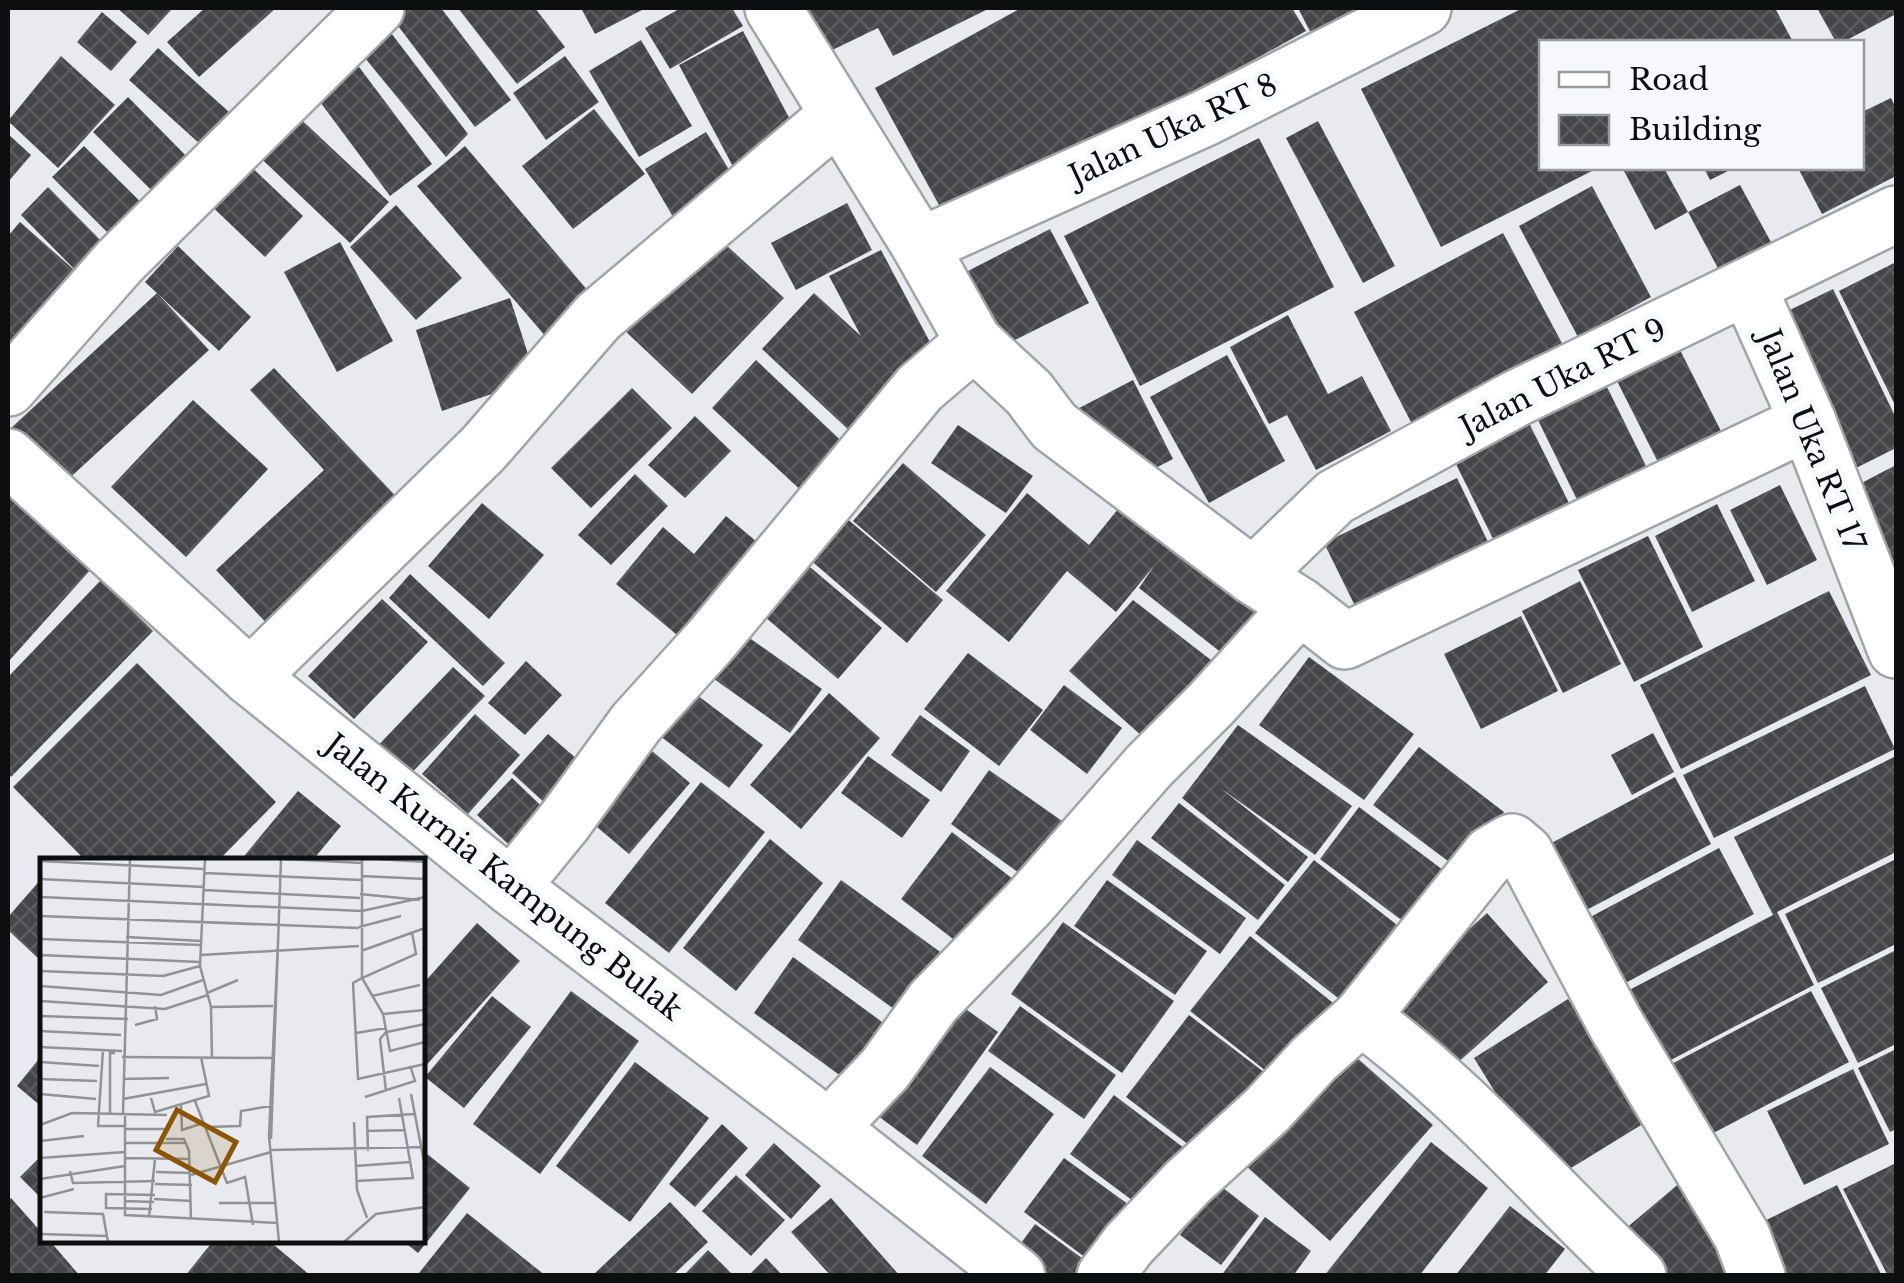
<svg xmlns="http://www.w3.org/2000/svg" width="1904" height="1283" font-family="'Libre Baskerville',serif">
<style>
.building{fill:url(#building-cross-hatch)}
.lines{fill:none;stroke-linecap:round;stroke-linejoin:round}
.minor-casing{stroke:#a2a3a7;stroke-width:60}
.minor{stroke:#fff;stroke-width:55}
.labels{text-anchor:middle;dominant-baseline:central;stroke-width:10;stroke-linejoin:round;paint-order:stroke}
.street-label{font-size:30px;fill:#0d0e0f;stroke:#f6f8fc}
.inset-road{fill:none;stroke:#919295;stroke-width:2.5}
.view{fill:#8b5604;fill-opacity:0.15;stroke:#8b5604;stroke-width:5}
.inset-edge{fill:none;stroke:#0d0e0f;stroke-width:5}
</style>
<defs>
<pattern id="building-cross-hatch" width="8" height="8" patternUnits="userSpaceOnUse" patternTransform="scale(2.5)"><rect width="8" height="8" fill="#464549"/><path d="M0 0l8 8M0 8l8-8" fill="none" stroke="#5c5c5f"/></pattern>
</defs>
<rect width="100%" height="100%" fill="#e9eaef"/>
<g class="building">
<path d="M117,8H173L148,35Z"/>
<path d="M205,8H276L199,77L167,42Z"/>
<path d="M406,8H441L511,100L475,127L392,18Z"/>
<path d="M458,8H535L565,47L517,84Z"/>
<path d="M581,8H646L595,34Z"/>
<path d="M681,8H732L743,26L670,69L645,28Z"/>
<path d="M803,8H990L893,56L878,28L826,53Z"/>
<path d="M1021,8H1292L1306,31L951,227L875,88Z"/>
<path d="M1298,8H1367L1320,51Z"/>
<path d="M1523,8H1775L1793,42H1542V168H1598L1441,247L1361,89Z"/>
<path d="M1817,8H1896V14L1843,42H1836Z"/>
<path d="M102,12L137,42L111,71L77,42Z"/>
<path d="M385,25L468,134L446,157L356,47Z"/>
<path d="M743,31L802,142L738,176L679,65Z"/>
<path d="M641,40L692,126L639,157L589,71Z"/>
<path d="M158,48L239,121L210,153L129,80Z"/>
<path d="M350,55L432,164L390,196L309,87Z"/>
<path d="M61,56L115,105L58,168L8,121Z"/>
<path d="M565,56L599,102L546,140L513,93Z"/>
<path d="M128,97L201,171L167,206L93,132Z"/>
<path d="M1891,98L1896,108V176L1822,214L1798,168H1862V112Z"/>
<path d="M290,109L389,202L350,243L251,149Z"/>
<path d="M594,109L645,174L573,229L522,166Z"/>
<path d="M1318,121L1395,266L1363,283L1286,138Z"/>
<path d="M706,132L739,186L676,222L645,169Z"/>
<path d="M8,134L31,155L8,182Z"/>
<path d="M1259,138L1334,287L1140,386L1064,236Z"/>
<path d="M84,146L157,218L125,250L52,177Z"/>
<path d="M465,146L600,305L553,345L417,186Z"/>
<path d="M242,158L303,216L265,257L203,198Z"/>
<path d="M1631,168H1664L1688,212L1655,230L1624,171Z"/>
<path d="M1704,168H1734L1710,180Z"/>
<path d="M1740,185L1772,244L1720,272L1688,212Z"/>
<path d="M1592,186L1651,297L1578,337L1519,226Z"/>
<path d="M48,187L116,256L8,369V236L20,222L81,276L21,215Z"/>
<path d="M847,203L872,250L796,290L771,243Z"/>
<path d="M396,205L462,278L416,320L350,247Z"/>
<path d="M1050,229L1089,303L997,349L960,275Z"/>
<path d="M713,233L784,298L692,394L623,329Z"/>
<path d="M1503,233L1563,345L1412,424L1354,312Z"/>
<path d="M340,242L393,341L337,372L284,272Z"/>
<path d="M178,246L251,317L219,351L145,282Z"/>
<path d="M881,250L939,359L853,434L762,349L814,293L861,336L829,276Z"/>
<path d="M1896,262V407L1839,291Z"/>
<path d="M1833,289L1896,418V448L1844,474L1767,321Z"/>
<path d="M157,293L209,350L63,484L11,428Z"/>
<path d="M510,298L536,379L442,411L416,330Z"/>
<path d="M1288,315L1328,394L1362,376L1391,431L1316,470L1287,415L1269,424L1230,347Z"/>
<path d="M1679,348L1726,441L1663,472L1616,379Z"/>
<path d="M1227,355L1285,461L1209,503L1150,397Z"/>
<path d="M756,360L850,449L806,495L712,408Z"/>
<path d="M274,368L409,510L276,633L216,570L324,470L250,390Z"/>
<path d="M1133,380L1173,459L1144,474L1062,417Z"/>
<path d="M1606,385L1654,482L1585,516L1537,418Z"/>
<path d="M632,388L672,428L591,508L551,468Z"/>
<path d="M193,400L268,469L186,557L111,487Z"/>
<path d="M695,416L731,451L685,498L648,465Z"/>
<path d="M1529,423L1577,519L1502,557L1454,460Z"/>
<path d="M958,425L1033,476L1006,513L931,463Z"/>
<path d="M903,463L986,535L936,592L853,521Z"/>
<path d="M1896,465V578L1852,488Z"/>
<path d="M635,474L668,506L611,565L578,535Z"/>
<path d="M1457,478L1490,546L1358,612L1324,543Z"/>
<path d="M1780,485L1817,560L1767,585L1730,510Z"/>
<path d="M8,493L92,568L8,662Z"/>
<path d="M1027,493L1089,545L1131,493L1278,615L1237,665L1139,588L1154,566L1116,612L1067,571L1009,642L946,591Z"/>
<path d="M482,503L544,555L489,619L428,566Z"/>
<path d="M1717,504L1755,581L1692,612L1655,536Z"/>
<path d="M726,516L763,547L689,645L616,584L663,527L694,554Z"/>
<path d="M845,517L943,600L907,643L808,558Z"/>
<path d="M1648,536L1703,647L1634,682L1578,570Z"/>
<path d="M797,556L882,628L838,679L753,607Z"/>
<path d="M410,574L505,663L483,686L389,598Z"/>
<path d="M101,580L153,631L11,777L8,773V677Z"/>
<path d="M1580,581L1621,664L1563,693L1522,611Z"/>
<path d="M1829,591L1871,675L1681,769L1640,685Z"/>
<path d="M382,599L428,642L354,719L308,676Z"/>
<path d="M1133,600L1224,670L1152,745L1069,671Z"/>
<path d="M1521,616L1558,691L1481,729L1444,654Z"/>
<path d="M738,630L822,689L790,733L707,674Z"/>
<path d="M968,653L1043,710L999,766L924,709Z"/>
<path d="M1309,657L1414,734L1364,800L1259,725Z"/>
<path d="M526,661L562,695L525,735L488,703Z"/>
<path d="M137,663L276,802L218,861H86L13,787Z"/>
<path d="M453,667L485,696L401,784L369,755Z"/>
<path d="M1064,685L1122,728L1087,774L1030,730Z"/>
<path d="M1865,686L1895,749L1714,838L1683,775Z"/>
<path d="M693,692L763,745L729,788L660,736Z"/>
<path d="M829,693L880,738L801,829L750,785Z"/>
<path d="M475,714L520,755L468,814L422,774Z"/>
<path d="M920,715L970,751L941,792L891,755Z"/>
<path d="M1238,725L1352,806L1315,855L1220,788L1308,857L1288,882L1182,798Z"/>
<path d="M1653,733L1674,772L1632,795L1611,755Z"/>
<path d="M548,734L585,766L548,806L512,773Z"/>
<path d="M645,745L690,783L629,854L584,816Z"/>
<path d="M1419,747L1504,812L1460,870L1373,805Z"/>
<path d="M868,756L930,800L902,838L841,793Z"/>
<path d="M1896,756V852L1777,912L1814,985L1648,1072L1610,1000L1773,915L1734,837Z"/>
<path d="M989,770L1065,823L1026,878L951,824Z"/>
<path d="M1675,777L1711,844L1581,913L1546,846Z"/>
<path d="M512,778L556,820L521,856L477,815Z"/>
<path d="M701,782L765,832L669,953L605,903Z"/>
<path d="M298,791L341,826L312,861H240Z"/>
<path d="M1179,803L1285,885L1258,920L1151,838Z"/>
<path d="M1359,807L1451,876L1412,928L1320,859Z"/>
<path d="M952,832L1022,886L970,952L901,899Z"/>
<path d="M770,839L823,883L736,991L683,948Z"/>
<path d="M1137,840L1246,918L1220,954L1112,875Z"/>
<path d="M1719,848L1754,914L1603,995L1568,929Z"/>
<path d="M1896,859V944L1818,983L1785,914Z"/>
<path d="M1314,860L1415,939L1357,1013L1255,933Z"/>
<path d="M42,878V962L8,930V917Z"/>
<path d="M841,880L943,954L901,1014L798,940Z"/>
<path d="M1107,880L1207,951L1175,995L1074,926Z"/>
<path d="M1487,913L1548,982L1444,1075L1382,1007Z"/>
<path d="M1063,922L1174,1001L1122,1073L1011,994Z"/>
<path d="M477,923L520,961L422,1070V985Z"/>
<path d="M1250,936L1343,1011L1285,1086L1190,1011Z"/>
<path d="M1896,950V1044L1858,1063L1821,988Z"/>
<path d="M793,957L885,1024L845,1079L754,1013Z"/>
<path d="M571,991L639,1041L540,1174L473,1124Z"/>
<path d="M1811,991L1849,1062L1700,1140L1662,1069Z"/>
<path d="M946,995L998,1032L917,1145L866,1107Z"/>
<path d="M492,996L531,1027L464,1108L425,1077Z"/>
<path d="M1568,999L1646,1122L1550,1181L1474,1058Z"/>
<path d="M1020,1006L1116,1075L1084,1119L988,1051Z"/>
<path d="M1189,1015L1273,1079L1210,1161L1126,1097Z"/>
<path d="M1339,1042L1433,1125L1330,1241L1237,1158Z"/>
<path d="M1896,1049V1129L1890,1132L1858,1068Z"/>
<path d="M42,1055V1107L17,1086Z"/>
<path d="M635,1062L709,1118L630,1222L556,1166Z"/>
<path d="M990,1067L1054,1114L986,1204L922,1156Z"/>
<path d="M1853,1069L1889,1144L1804,1185L1767,1111Z"/>
<path d="M1114,1095L1192,1154L1148,1212L1070,1154Z"/>
<path d="M722,1124L748,1148L695,1207L669,1184Z"/>
<path d="M1431,1142L1488,1188L1419,1276H1324Z"/>
<path d="M774,1143L821,1186L791,1219L745,1175Z"/>
<path d="M422,1150L470,1188L418,1253L402,1240H422Z"/>
<path d="M42,1155V1199L20,1177Z"/>
<path d="M1064,1158L1146,1217L1105,1272L1024,1212Z"/>
<path d="M1896,1163V1276H1888L1843,1189Z"/>
<path d="M736,1175L785,1220L751,1256L702,1211Z"/>
<path d="M1682,1181L1736,1276H1663L1624,1230Z"/>
<path d="M1218,1184L1259,1216L1221,1265L1180,1235Z"/>
<path d="M1837,1185L1882,1276H1771L1748,1229Z"/>
<path d="M11,1198L42,1233V1240H49L80,1276H8V1202Z"/>
<path d="M831,1198L900,1276H831L791,1232Z"/>
<path d="M670,1202L708,1242L672,1276H592Z"/>
<path d="M1510,1206L1565,1249L1544,1276H1455Z"/>
<path d="M467,1213L546,1276H422L419,1273Z"/>
<path d="M1265,1217L1311,1251L1293,1276H1221Z"/>
<path d="M1035,1224L1097,1269L1092,1276H1019L1005,1265Z"/>
<path d="M214,1240H268L311,1276H185Z"/>
<path d="M708,1250L734,1276H683Z"/>
<path d="M766,1258L783,1276H748Z"/>
</g>
<g class="lines">
<g class="minor-casing">
<g id="minor">
<path d="M773,8L920,246L974,342L1029,393L1054,426L1253,576L1300,606L1345,641L1808,422"/>
<path d="M920,246L1205,118L1423,8"/>
<path d="M1748,287L1808,422L1896,650"/>
<path d="M8,388L120,261L376,8"/>
<path d="M8,457L250,677L511,887L829,1128L1017,1276"/>
<path d="M1253,576L1335,497L1517,398L1896,214"/>
<path d="M250,677L483,449L598,317L838,115"/>
<path d="M511,887L564,822L636,723L711,640L920,388L974,342"/>
<path d="M1361,1017C1464,1092 1546,1189 1638,1276"/>
<path d="M829,1128L885,1069L933,1002L1028,904L1149,766L1211,704L1300,606"/>
<path d="M1105,1276L1129,1244L1188,1182L1267,1110L1314,1059L1361,1017L1491,854L1512,842L1525,853L1615,1023L1742,1236L1757,1276"/>
</g>
</g>
<use href="#minor" class="minor"/>
</g>
<g class="labels">
<g class="street-label">
<text transform="translate(1173 130) rotate(-25)">Jalan Uka RT 8</text>
<text transform="translate(1563 378) rotate(-27)">Jalan Uka RT 9</text>
<text transform="translate(1812 440) rotate(68)">Jalan Uka RT 17</text>
<text transform="translate(504 877) rotate(38)">Jalan Kurnia Kampung Bulak</text>
</g>
</g>
<g transform="translate(40 858)">
<rect width="385" height="385" fill="#e9eaef"/>
<path class="inset-road" d="M165,1L160,108L171,149L172,199M246,1L322,5M322,1V120L313,125L318,221L385,206M338,1L385,4M0,3L164,11M164,15L321,22M321,18L385,21M0,21L164,29M164,32L320,40M320,36L380,42M0,39L322,53L385,39M0,58L319,70M319,69L361,58M372,74L376,96L322,120L343,156L350,193L385,184M86,79L162,83M0,81L161,87M238,85L229,278L239,384M321,93L385,70M0,97L160,104M161,97L319,88M0,113L125,118M123,118L160,108M0,128L121,137L163,122M167,135L198,122M332,138L380,127M0,143L125,151L168,137M171,149L233,148M343,156L384,152M0,158L88,161M95,167L117,161L115,148M0,173L81,177M347,174L385,166M316,175L346,170M0,189L82,193M63,192L58,268H85M82,199L234,200M0,204L59,208M0,221L57,223M83,221L129,220M346,233L340,181L347,173M0,236L56,241M371,236L385,309M325,239L375,223L371,210M111,240L115,254L169,238L161,199M83,241L166,226M155,243L187,325L205,319L213,367M141,247L142,272L163,265M83,256L90,1M85,256V357L238,365M70,257V195H75M314,264L317,332L327,360M0,267L32,255L127,257M165,269L200,268L201,253L231,248M85,271H127M327,273L364,272M126,281H144L149,293L151,362M231,281L241,1M0,283L44,278M85,285H145M231,292L381,289M328,293L327,259L375,256M0,300L85,294M85,300L150,301M315,308L371,304M30,313L33,325L115,323M116,314L151,315M151,317L231,294M0,321L85,308M316,323L373,320L359,240M115,326L152,327M0,340L34,331M114,341L151,343M84,343L114,344M179,345H236M112,351L66,350V336L115,337M4,354L63,356L68,384M109,359L115,301M0,376L67,378M304,384L336,356L385,349"/>
<path class="view" d="M137,252L196,284L175,324L116,292Z"/>
<rect width="385" height="385" class="inset-edge"/>
</g>
<rect width="1904" height="1283" fill="none" stroke="#0d0e0f" stroke-width="20"/>
<rect x="1539" y="40" width="325" height="130" fill="#f6f8fc" stroke="#999a9d" stroke-width="2.5"/>
<rect x="1559" y="72" width="50" height="15" fill="#ffffff" stroke="#999a9d" stroke-width="2.5"/>
<text x="1629" y="90" font-size="30" fill="#0d0e0f">Road</text>
<rect x="1559" y="115" width="50" height="30" fill="url(#building-cross-hatch)" stroke="#999a9d" stroke-width="2.5"/>
<text x="1629" y="140" font-size="30" fill="#0d0e0f">Building</text>
</svg>
